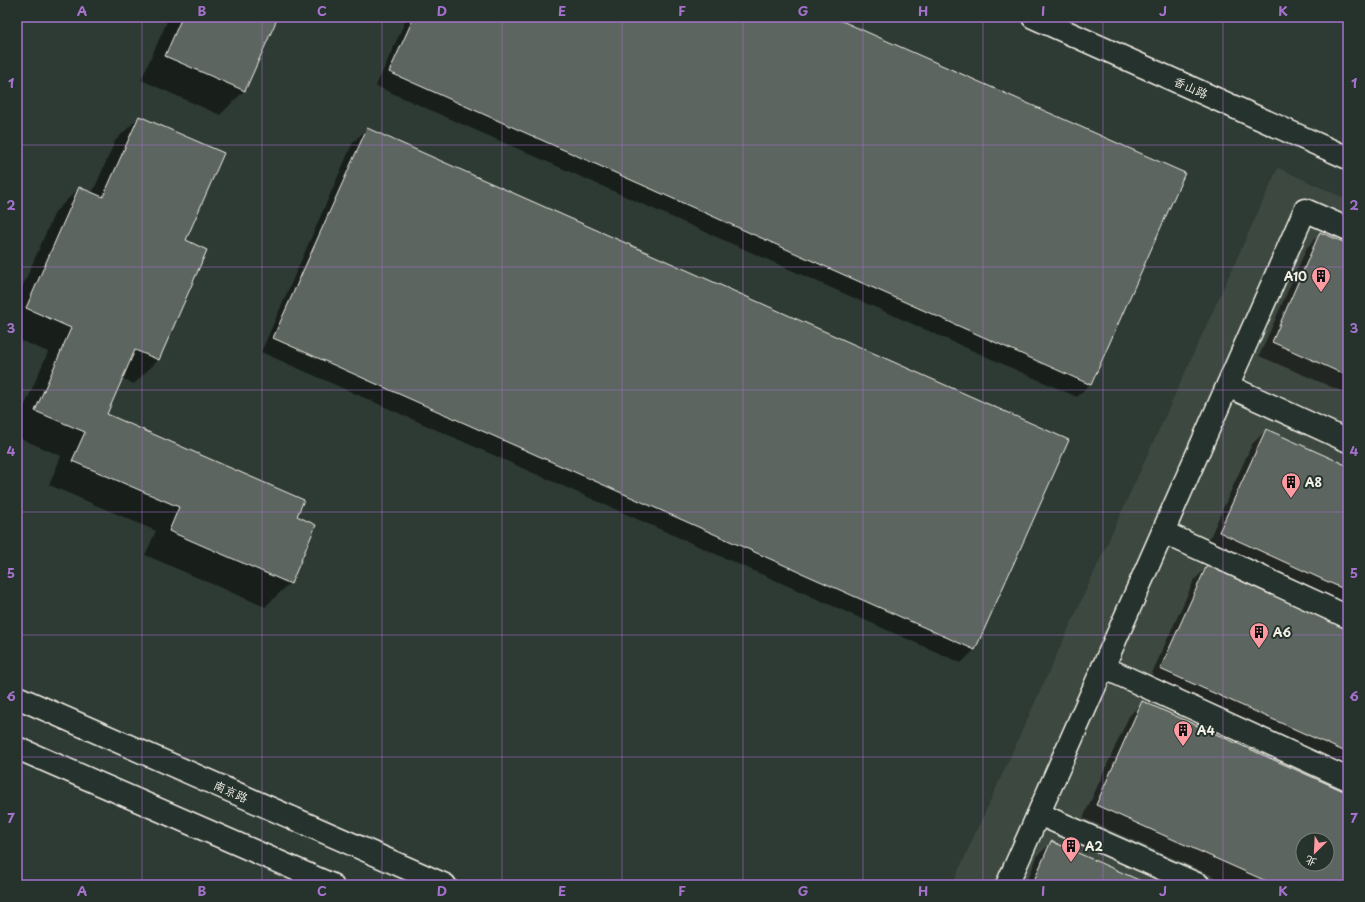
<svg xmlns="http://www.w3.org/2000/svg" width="1365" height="902" font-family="'Playpen Sans','LXGW WenKai TC',sans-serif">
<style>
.built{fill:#3c4841;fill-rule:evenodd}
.shadow{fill:#0007;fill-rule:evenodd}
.building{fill:#5c655e;stroke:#f4f1e8;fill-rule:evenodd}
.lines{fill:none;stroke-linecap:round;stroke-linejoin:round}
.minor-casing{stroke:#f4f1e8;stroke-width:25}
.major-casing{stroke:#f4f1e8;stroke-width:25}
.minor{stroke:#26332d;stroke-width:22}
.major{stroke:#26332d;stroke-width:22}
.grid{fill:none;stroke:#a571cd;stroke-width:1;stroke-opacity:0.55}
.labels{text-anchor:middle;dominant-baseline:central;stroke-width:4;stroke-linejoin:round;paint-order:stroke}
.street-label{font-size:12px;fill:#f4f1e8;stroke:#26332d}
.poi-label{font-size:12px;font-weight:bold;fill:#f4f1e8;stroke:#26332d;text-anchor:start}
.neatline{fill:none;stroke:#a571cd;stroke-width:1.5}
.grid-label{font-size:13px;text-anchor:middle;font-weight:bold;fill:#a571cd}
</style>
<rect width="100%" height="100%" fill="#2e3b34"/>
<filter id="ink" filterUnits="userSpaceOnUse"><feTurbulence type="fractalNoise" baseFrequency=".025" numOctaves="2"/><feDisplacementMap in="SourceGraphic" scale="8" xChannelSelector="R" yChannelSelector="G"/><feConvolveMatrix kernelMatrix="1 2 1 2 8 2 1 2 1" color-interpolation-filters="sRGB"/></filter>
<g filter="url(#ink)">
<path class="built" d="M1278,168L1348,200V885H952ZM1303,840H1327V864H1303Z"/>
<g class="shadow">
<path d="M169,17H277L244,91L220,115L141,80Z"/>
<path d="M407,17H830L1090,384L1077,397L376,86Z"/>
<path d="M139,117L184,241L158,360L134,384L121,378L105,414L295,516L290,583L265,607L145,555L156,531L49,485L61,456L17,437V423L48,352L17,339V299L55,212L79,188L92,194L115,141Z"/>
<path d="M367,129L1067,440L974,650L961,663L261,352L353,142Z"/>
<path d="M1321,233L1348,245V394L1259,356L1307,247Z"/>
<path d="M1266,430L1348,468V610L1206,546L1252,444Z"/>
<path d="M1207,567L1348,629V772L1148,682L1194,580Z"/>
<path d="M1142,703L1348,794V885H1233L1083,818L1129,716ZM1303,840H1327V864H1303Z"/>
<path d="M1052,842L1148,885H1025L1038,855Z"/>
</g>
<g class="building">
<path d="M182,17H278L245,91L165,56Z"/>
<path d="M414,17H833L1185,173L1091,385L389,72Z"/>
<path d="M139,116L224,153L186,240L207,250L159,360L135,350L107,414L304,500L297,516L316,525L291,584L169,531L179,507L72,461L85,432L35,411L71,328L26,308L79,187L103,197Z"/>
<path d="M367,128L1069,440L975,650L273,338Z"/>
<path d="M1320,232L1348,244V376L1272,342Z"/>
<path d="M1266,429L1348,466V591L1219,532Z"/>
<path d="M1207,565L1348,628V753L1160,669Z"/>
<path d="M1142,701L1348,793V885H1275L1096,805ZM1303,840H1327V864H1303Z"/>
<path d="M1051,841L1150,885H1032Z"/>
</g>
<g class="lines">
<g class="minor-casing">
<g id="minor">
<path d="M1033,17L1348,158"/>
<path d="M1228,386L1348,441"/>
<path d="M1163,532L1348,617"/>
<path d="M1103,667L1348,779"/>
<path d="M1039,814L1199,885"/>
<path d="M1007,885L1305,210L1348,229"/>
</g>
</g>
<g class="major-casing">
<g id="major">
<path d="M17,697L445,885"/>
<path d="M17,748L332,885"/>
</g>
</g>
<use href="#minor" class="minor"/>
<use href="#major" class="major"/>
</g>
</g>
<path class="grid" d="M142,17V885M262,17V885M382,17V885M502,17V885M622,17V885M743,17V885M863,17V885M983,17V885M1103,17V885M1223,17V885M17,145H1348M17,267H1348M17,390H1348M17,512H1348M17,635H1348M17,757H1348"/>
<defs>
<g id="building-pin" transform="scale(1)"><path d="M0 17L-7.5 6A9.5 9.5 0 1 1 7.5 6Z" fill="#ff9aa2" stroke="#26332d"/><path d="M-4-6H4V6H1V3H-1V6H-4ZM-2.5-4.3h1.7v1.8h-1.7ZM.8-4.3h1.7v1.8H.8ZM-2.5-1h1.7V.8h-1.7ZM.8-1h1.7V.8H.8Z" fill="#111"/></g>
</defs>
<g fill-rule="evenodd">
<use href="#building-pin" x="1321" y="276"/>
<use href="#building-pin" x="1291" y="482"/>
<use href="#building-pin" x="1259" y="632"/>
<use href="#building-pin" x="1183" y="730"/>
<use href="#building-pin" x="1071" y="846"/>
</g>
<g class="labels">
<g class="street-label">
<text transform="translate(1191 87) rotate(24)">香山路</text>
<text transform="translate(231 791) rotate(24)">南京路</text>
</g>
<g class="poi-label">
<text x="1307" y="276" text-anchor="end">A10</text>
<text x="1305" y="482">A8</text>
<text x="1273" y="632">A6</text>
<text x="1197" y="730">A4</text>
<text x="1085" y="846">A2</text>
</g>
</g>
<rect width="1365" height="902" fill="none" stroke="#26332d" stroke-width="44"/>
<g transform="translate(1315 852) rotate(204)"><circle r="19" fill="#26332d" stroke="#787f78"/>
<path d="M0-3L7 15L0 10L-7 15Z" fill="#ff9aa2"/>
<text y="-6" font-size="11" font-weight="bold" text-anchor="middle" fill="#f4f1e8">北</text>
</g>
<rect x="22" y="22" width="1321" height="858" class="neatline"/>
<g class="grid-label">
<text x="82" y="16">A</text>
<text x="202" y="16">B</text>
<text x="322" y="16">C</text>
<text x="442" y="16">D</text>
<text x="562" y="16">E</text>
<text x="682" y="16">F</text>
<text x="803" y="16">G</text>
<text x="923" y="16">H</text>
<text x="1043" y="16">I</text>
<text x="1163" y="16">J</text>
<text x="1283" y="16">K</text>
<text x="11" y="88">1</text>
<text x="1354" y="88">1</text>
<text x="11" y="210">2</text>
<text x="1354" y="210">2</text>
<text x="11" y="333">3</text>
<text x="1354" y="333">3</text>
<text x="11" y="456">4</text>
<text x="1354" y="456">4</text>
<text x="11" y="578">5</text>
<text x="1354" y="578">5</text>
<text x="11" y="701">6</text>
<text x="1354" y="701">6</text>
<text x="11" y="823">7</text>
<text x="1354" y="823">7</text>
<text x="82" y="896">A</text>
<text x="202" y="896">B</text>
<text x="322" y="896">C</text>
<text x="442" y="896">D</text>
<text x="562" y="896">E</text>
<text x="682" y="896">F</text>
<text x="803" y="896">G</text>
<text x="923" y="896">H</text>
<text x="1043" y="896">I</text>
<text x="1163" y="896">J</text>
<text x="1283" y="896">K</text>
</g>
</svg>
